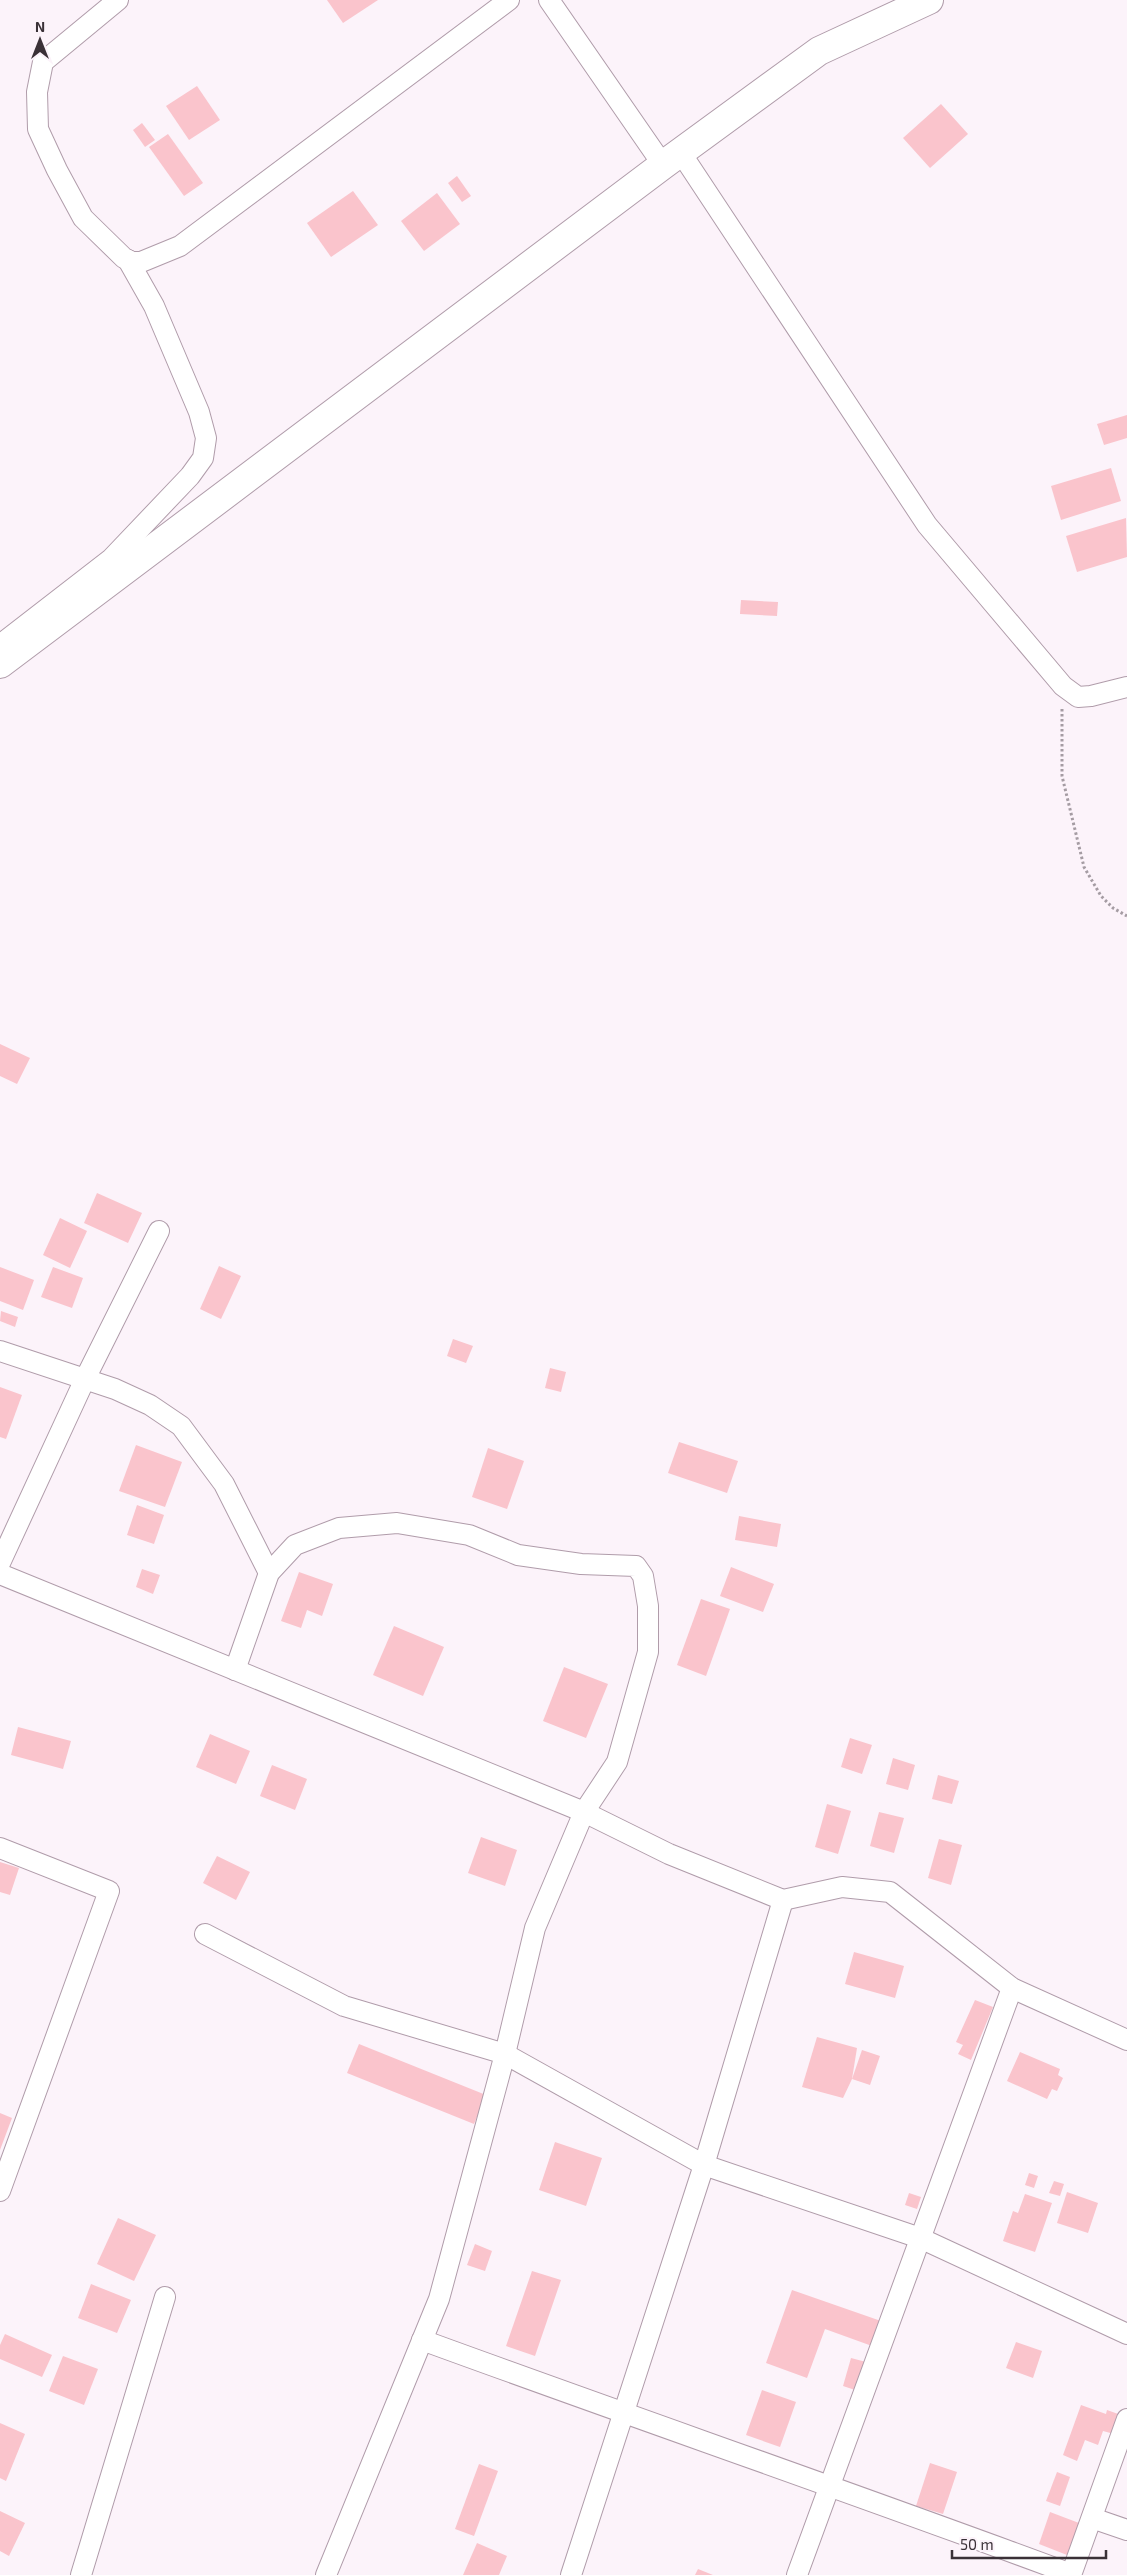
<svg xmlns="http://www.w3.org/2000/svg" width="1127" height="2575" font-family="'Exo 2',sans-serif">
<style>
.building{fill:#fac4cc}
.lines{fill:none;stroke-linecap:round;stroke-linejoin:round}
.minor-casing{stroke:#b09caa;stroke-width:22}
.highway-casing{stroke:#b09caa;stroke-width:30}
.path{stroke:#a59ca3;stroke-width:3;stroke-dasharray:2.5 2.5;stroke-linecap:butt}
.minor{stroke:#fff;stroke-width:20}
.highway{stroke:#fff;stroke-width:28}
</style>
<rect width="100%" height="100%" fill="#fcf3fa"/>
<g class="building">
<path d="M327,0H378L343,23Z"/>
<path d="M197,86L220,120L189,140L166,106Z"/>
<path d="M941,104L968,134L930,168L903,138Z"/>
<path d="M142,123L155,140L145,147L133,130Z"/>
<path d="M168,134L203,183L184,196L149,147Z"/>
<path d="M457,176L471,196L462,202L448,183Z"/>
<path d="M353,191L378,225L331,257L307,223Z"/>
<path d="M437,193L460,224L424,251L401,221Z"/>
<path d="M1127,415V438L1104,445L1097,424Z"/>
<path d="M1111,468L1121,501L1061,520L1051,486Z"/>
<path d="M1126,518L1127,557L1077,572L1066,536Z"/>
<path d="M741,600L778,602L777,616L740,614Z"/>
<path d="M0,1044L30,1058L17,1084L0,1076Z"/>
<path d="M97,1193L142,1213L128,1243L84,1223Z"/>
<path d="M60,1218L87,1231L70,1268L43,1255Z"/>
<path d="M219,1266L241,1276L221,1319L200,1309Z"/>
<path d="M0,1267L34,1280L23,1310L0,1301Z"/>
<path d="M53,1267L83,1278L72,1308L41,1297Z"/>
<path d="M1,1311L18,1317L15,1327L0,1321Z"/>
<path d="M453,1339L473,1346L466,1363L447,1356Z"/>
<path d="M550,1368L566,1372L561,1392L545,1388Z"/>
<path d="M0,1387L22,1395L6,1439L0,1437Z"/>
<path d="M679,1442L738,1461L727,1493L668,1473Z"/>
<path d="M136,1445L182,1462L165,1507L119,1491Z"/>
<path d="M488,1448L524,1461L507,1509L472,1497Z"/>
<path d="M137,1505L164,1515L154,1544L127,1535Z"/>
<path d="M739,1516L781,1524L777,1547L735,1540Z"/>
<path d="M731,1567L774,1584L763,1612L720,1596Z"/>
<path d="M142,1569L160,1575L153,1594L136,1587Z"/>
<path d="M299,1572L333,1584L322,1616L307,1610L301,1628L281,1621Z"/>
<path d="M701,1599L730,1609L706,1676L677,1665Z"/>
<path d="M394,1626L444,1647L423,1696L373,1675Z"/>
<path d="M564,1667L608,1684L586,1738L543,1721Z"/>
<path d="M18,1727L71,1741L63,1769L11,1755Z"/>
<path d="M210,1734L250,1751L236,1784L196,1767Z"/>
<path d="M850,1738L872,1745L862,1774L841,1767Z"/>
<path d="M893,1758L915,1765L908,1790L886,1784Z"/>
<path d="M272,1765L307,1779L295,1810L260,1796Z"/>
<path d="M938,1775L959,1781L952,1804L932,1799Z"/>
<path d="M827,1804L851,1811L838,1854L815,1847Z"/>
<path d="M879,1812L904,1818L894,1853L870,1846Z"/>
<path d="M481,1837L517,1850L505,1886L468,1873Z"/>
<path d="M939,1839L962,1845L951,1885L928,1878Z"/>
<path d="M217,1856L250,1872L236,1900L203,1883Z"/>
<path d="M0,1862L19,1868L10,1895L0,1892Z"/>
<path d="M854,1952L904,1966L895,1998L845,1984Z"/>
<path d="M975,2000L993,2007L971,2060L958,2054L963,2045L956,2042Z"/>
<path d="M817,2037L857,2048L852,2079L843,2098L802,2087Z"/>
<path d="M359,2044L486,2095L474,2124L347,2073Z"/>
<path d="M862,2050L880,2056L870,2085L852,2079Z"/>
<path d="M1020,2052L1060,2069L1058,2075L1063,2078L1057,2091L1052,2089L1047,2099L1007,2081Z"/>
<path d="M0,2113L12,2118L0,2150Z"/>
<path d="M555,2142L602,2158L586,2206L539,2190Z"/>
<path d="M1029,2173L1038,2176L1034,2188L1025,2185Z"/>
<path d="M1054,2181L1064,2184L1060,2196L1049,2193Z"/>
<path d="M1067,2192L1098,2203L1088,2233L1057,2223Z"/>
<path d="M909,2193L921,2197L917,2209L905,2205Z"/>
<path d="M1025,2194L1052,2203L1035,2252L1003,2241L1013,2211L1018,2213Z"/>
<path d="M118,2218L156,2235L134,2281L97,2264Z"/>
<path d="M475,2244L492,2251L485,2271L467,2265Z"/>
<path d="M532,2271L561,2280L535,2356L506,2346Z"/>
<path d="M91,2284L131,2300L117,2333L78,2318Z"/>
<path d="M792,2290L881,2321L872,2346L825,2329L807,2378L766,2363Z"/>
<path d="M5,2334L52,2355L42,2377L0,2359V2345Z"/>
<path d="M1016,2342L1042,2351L1033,2378L1006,2368Z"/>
<path d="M63,2356L98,2369L84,2405L49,2391Z"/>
<path d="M851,2358L866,2362L858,2391L843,2386Z"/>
<path d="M762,2390L796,2402L780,2447L746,2435Z"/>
<path d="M1081,2405L1106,2414L1107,2410L1121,2415L1114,2434L1103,2431L1098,2445L1085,2440L1077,2461L1063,2455Z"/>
<path d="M0,2423L25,2434L6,2481L0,2478Z"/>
<path d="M930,2463L957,2472L943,2514L916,2506Z"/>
<path d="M479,2464L498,2471L474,2536L455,2529Z"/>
<path d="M1057,2472L1070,2477L1060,2506L1046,2501Z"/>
<path d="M0,2511L25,2523L9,2556L0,2551Z"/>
<path d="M1050,2512L1079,2523L1067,2555L1039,2544Z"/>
<path d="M477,2543L507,2556L499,2575H463Z"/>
<path d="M698,2569L713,2575H695Z"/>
</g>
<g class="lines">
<g class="minor-casing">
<g id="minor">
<path d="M118,0L43,62L37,92L38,129L57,170L83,218L124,258L132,262H141L180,246L509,0"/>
<path d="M549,0L663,165"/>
<path d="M681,153L927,525L1063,686L1078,697L1091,696L1127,687"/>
<path d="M0,645L111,559L190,476L203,458L206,438L199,412L154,306L128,260"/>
<path d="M0,1351L115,1389L150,1405L181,1426L224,1484L269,1573"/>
<path d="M0,1563L85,1379L159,1231"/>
<path d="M0,1574L584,1812L669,1854L783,1900L842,1887L890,1892L1012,1988L1127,2040"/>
<path d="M235,1670L269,1573L295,1545L339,1528L397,1523L469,1535L518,1555L581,1564L636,1566L643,1576L648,1606V1652L617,1762L584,1812L535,1928L505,2054L439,2299L326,2575"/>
<path d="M0,1848L109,1891L0,2191"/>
<path d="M205,1934L344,2006L505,2054L704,2165L920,2238L1127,2334"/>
<path d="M422,2340C638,2419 856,2494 1071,2574"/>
<path d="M1092,2518L1127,2530"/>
<path d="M81,2575L165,2297"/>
<path d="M571,2575L704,2165L783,1900"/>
<path d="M797,2575L1012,1988"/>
<path d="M1071,2575L1127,2419"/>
</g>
</g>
<g class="highway-casing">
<path id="highway" d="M0,664L663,165L819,51L929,0"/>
</g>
<path class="path" d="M1062,709V776L1084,867L1101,896L1113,908L1127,916"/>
<use href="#minor" class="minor"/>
<use href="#highway" class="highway"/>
</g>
<g transform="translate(40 40)" stroke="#fcf3fa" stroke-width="4" paint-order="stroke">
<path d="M0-4L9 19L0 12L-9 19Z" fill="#3a3137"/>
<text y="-8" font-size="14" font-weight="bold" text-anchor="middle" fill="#3a3137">N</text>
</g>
<path d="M952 2550v8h154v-8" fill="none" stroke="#3a3137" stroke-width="2.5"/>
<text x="960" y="2550" font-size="15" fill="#3a3137" stroke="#fcf3fa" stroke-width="4" paint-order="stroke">50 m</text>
</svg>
